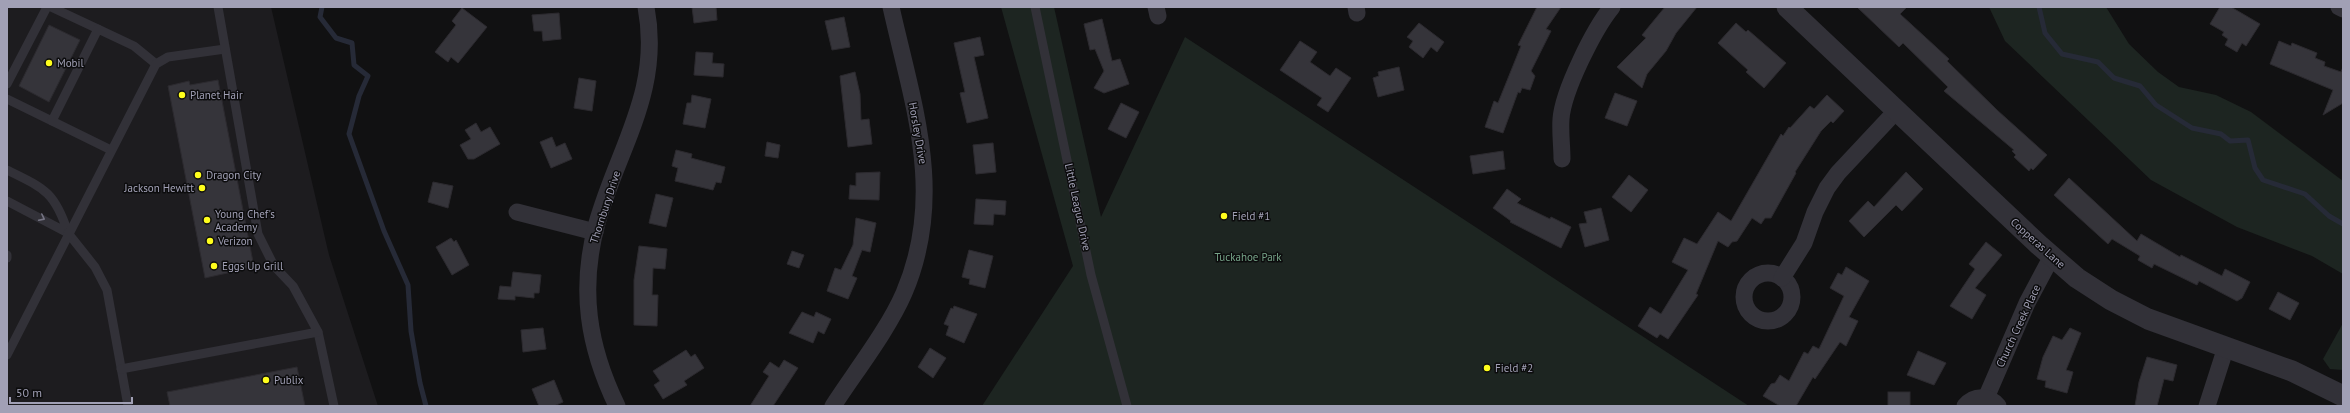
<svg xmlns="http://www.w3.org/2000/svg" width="2350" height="413" font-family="'PT Sans',sans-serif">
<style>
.built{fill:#1d1c1f}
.green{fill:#1d2521}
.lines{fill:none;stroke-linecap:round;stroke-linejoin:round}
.stream{stroke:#262a37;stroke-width:5}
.building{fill:#35343a;stroke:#2c2a2f}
.service{stroke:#323138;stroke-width:9}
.minor{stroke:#323138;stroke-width:17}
.tertiary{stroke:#323138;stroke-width:21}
.oneway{stroke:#757483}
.poi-dot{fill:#fffe1c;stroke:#0c0c0d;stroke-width:1.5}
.labels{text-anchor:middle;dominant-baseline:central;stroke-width:3;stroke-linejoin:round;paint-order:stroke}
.poi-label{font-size:11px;fill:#a1a0b5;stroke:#0c0c0d;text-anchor:start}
.street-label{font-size:11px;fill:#a1a0b5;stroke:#0c0c0d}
.park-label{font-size:11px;fill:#75a287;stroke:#0c0c0d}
</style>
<rect width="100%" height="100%" fill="#111112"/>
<path class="built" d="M7,7H271L329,255L378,406H7Z"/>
<g class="green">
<path d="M1001,7H1054L1101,217L1185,37L1749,406H982L1073,266Z"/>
<path d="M1989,7H2106L2129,44L2158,72L2179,87L2216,95L2251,112L2343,181V274L2312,256L2237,227L2151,180L2005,41Z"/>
<path d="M2343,323V370L2330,369L2323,359Z"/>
</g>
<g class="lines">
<g class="stream">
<path d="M322,7L320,17L336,38L352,43L354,65L368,76L359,96L349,134L384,231L408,285L411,331L420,383L426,406"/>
<path d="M2039,7L2045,33L2062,54L2098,62L2114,78L2140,86L2156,105L2192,128L2221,134L2230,141L2248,140L2255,168L2263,180L2305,194L2329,216L2343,224"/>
</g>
</g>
<g class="building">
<path d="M692,7H716L717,20L694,23Z"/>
<path d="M1537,7H1561L1546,29L1551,31L1531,71L1535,76L1530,90L1522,88L1520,93L1518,92L1503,133L1485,127L1494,101L1498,103L1521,46L1518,45Z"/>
<path d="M1665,7H1697L1676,33L1666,51L1647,74L1642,88L1617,67L1646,38L1642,35Z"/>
<path d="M1857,7H1907L1900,14L1949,59L1947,61L1997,110L2047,155L2033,170L2031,168L2029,171L2014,157L2016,155L2012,151L2014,150L1944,91L1948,87L1903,43L1899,47Z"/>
<path d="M2220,7H2231L2260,24L2246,46L2242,43L2237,52L2225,45L2228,39L2222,35L2224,32L2210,24Z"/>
<path d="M462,8L487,27L458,63L451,57L448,62L435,52L456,25L452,21Z"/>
<path d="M559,13L561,39L543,41L542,31H534L532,15Z"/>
<path d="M844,17L850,47L832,50L825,21Z"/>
<path d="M1102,19L1112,61L1120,59L1129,84L1104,93L1094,88L1104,71L1095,49L1090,50L1084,24Z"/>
<path d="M1419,23L1444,42L1437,52L1431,47L1423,58L1409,47L1413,41L1407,37Z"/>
<path d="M1736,23L1746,32L1748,30L1786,63L1764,88L1746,72L1748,70L1718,43Z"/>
<path d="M49,25L80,40L49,102L19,86Z"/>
<path d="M980,37L984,55L974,57L988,118L967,123L960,93L965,92L954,43Z"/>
<path d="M1300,41L1317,52L1310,62L1330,76L1336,68L1351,78L1328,112L1317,105L1322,98L1280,70Z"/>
<path d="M2279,41L2291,46L2292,43L2317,53L2315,58L2325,62L2324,66L2341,72L2343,67V103L2323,115L2333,90L2270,64Z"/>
<path d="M696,52L713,53L712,63L724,64L723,77L694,75Z"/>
<path d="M1399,67L1404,90L1378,97L1373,78L1379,76L1378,72Z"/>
<path d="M855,72L860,94L861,120L869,119L872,144L848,147L840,76Z"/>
<path d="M579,78L596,81L592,111L574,108Z"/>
<path d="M218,80L254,267L205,278L168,86L189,81L190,85Z"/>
<path d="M1615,93L1637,101L1627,126L1605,118Z"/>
<path d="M692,95L711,99L705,128L683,124L687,103H691Z"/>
<path d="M1827,95L1844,111L1833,123L1831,121L1821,131L1795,172L1796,173L1771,218H1765L1761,224L1752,218L1737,241L1732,242L1728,247L1718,241L1696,294L1698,295L1668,339L1660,334L1657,338L1638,326L1650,307L1661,314L1688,270L1672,262L1684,238L1697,244L1718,212L1731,221L1781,134L1783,136L1789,127L1790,128L1810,106L1814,109Z"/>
<path d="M1121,103L1139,112L1126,138L1108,129Z"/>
<path d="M476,123L481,132L490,127L500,144L474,159H468L460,145L471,139L465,130Z"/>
<path d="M552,137L556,147L565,143L572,159L551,168L540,142Z"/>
<path d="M767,142L780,145L778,158L765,156Z"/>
<path d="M993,143L996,172L976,174L973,145Z"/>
<path d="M676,150L692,154L691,158L725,167L721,183L716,182L713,190L675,181L678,168L672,166Z"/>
<path d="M1503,151L1505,169L1473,174L1470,156Z"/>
<path d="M880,172L879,200L849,199L850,185L856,186V173Z"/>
<path d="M1906,172L1923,189L1902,211L1896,205L1864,237L1849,221L1868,201L1874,207Z"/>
<path d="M1629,175L1648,190L1631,212L1612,197Z"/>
<path d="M2069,178L2137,241L2141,234L2180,257L2181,255L2222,276L2225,269L2250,282L2242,298L2237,301L2199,281L2197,285L2154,264L2152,268L2138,260L2140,256L2112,239L2108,244L2054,195Z"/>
<path d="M433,182L453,186L448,208L428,202Z"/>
<path d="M1507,189L1521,199L1517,203L1550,219L1551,217L1571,227L1561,248L1510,222L1511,221L1493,208Z"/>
<path d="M656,194L673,198L666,227L649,223Z"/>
<path d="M976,199L1006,201L1005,215L994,214L993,225L974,224Z"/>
<path d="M1601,208L1609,240L1585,247L1579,224L1587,223L1584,212Z"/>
<path d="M856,218L876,223L870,252L862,250L852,276L857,278L848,299L827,291L835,268L841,270L853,245Z"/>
<path d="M451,238L454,242L456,240L469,265L452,275L436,247Z"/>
<path d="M1986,242L2002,255L1975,288L1986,295L1972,319L1950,306L1975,269L1969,264Z"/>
<path d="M639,246L667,249L665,269L653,268L652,295H658L657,326L634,325V280Z"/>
<path d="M969,250L993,256L985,288L969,284L970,279L962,277Z"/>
<path d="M792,251L804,255L799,268L787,264Z"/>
<path d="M1846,267L1869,281L1849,317L1858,321L1846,346L1840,342L1815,379L1813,377L1796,406H1780L1763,396L1771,384L1775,383L1780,375L1789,381L1804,352L1808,354L1813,346L1819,349L1844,296L1830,288L1838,273L1842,275Z"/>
<path d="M513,272L541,275L539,293H534V298L515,296V300L498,299L500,286L511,287Z"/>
<path d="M2278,292L2299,303L2290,320L2269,309Z"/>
<path d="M954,306L977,314L964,343L946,335L949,326L944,324L951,308L953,309Z"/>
<path d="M802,312L814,317L816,312L831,319L824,334L818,331L813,343L789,333Z"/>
<path d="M543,328L546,349L523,352L521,330Z"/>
<path d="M2070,328L2081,333L2066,370L2073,372L2067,393L2045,387L2046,381L2037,379L2043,357L2053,336L2062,340Z"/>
<path d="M930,348L946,358L933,378L918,367Z"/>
<path d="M686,350L691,357L695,354L704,368L684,381L687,385L663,399L654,385L660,381L653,371Z"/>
<path d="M1918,351L1946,363L1934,385L1907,375Z"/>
<path d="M2147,357L2177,365L2173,381L2164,379L2157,406H2135L2139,382Z"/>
<path d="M784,360L798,368L773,406H750L769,376L763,372L770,362L779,368Z"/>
<path d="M297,367L305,406H170L167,392Z"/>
<path d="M554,380L563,402L554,406H539L532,389Z"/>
<rect x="1888" y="392" width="22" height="14"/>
</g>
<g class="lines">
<g class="service">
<path d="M51,7L98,29"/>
<path d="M1035,7L1091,275L1127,406"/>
<path d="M7,84L47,7"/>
<path d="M7,99L52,121"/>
<path d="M111,150L52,121L98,29L134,46L156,64"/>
<path d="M7,170C44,188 55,192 68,233L7,201"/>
<path d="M68,233L95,267L107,290L128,406"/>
<path d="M7,255V258"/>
<path d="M318,332L334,406"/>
<path d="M7,355L156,64L168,57L225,49"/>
<path d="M121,369L318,332L293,286L274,266L258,234L218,7"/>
</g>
<g class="minor">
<path d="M1156,7L1158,16"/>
<path d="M1356,7L1357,13"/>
<path d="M2339,7L2343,9"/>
<path d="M1562,159C1562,146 1560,132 1561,119C1563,91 1594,29 1612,7"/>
<path d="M517,212L595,232"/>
<circle cx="1768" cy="297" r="24"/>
<path d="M1782,278L1804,243L1815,212L1827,188L1838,173L1897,110"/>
<path d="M1986,398L2027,303L2052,256"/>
<path d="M617,406C588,346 579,289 597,223C618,148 662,91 646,7"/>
<path d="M833,406C855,372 888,330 904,293C946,195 913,105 891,7"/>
<path d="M1965,406C1974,395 1989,395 1998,406"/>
<path d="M2207,406L2226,347"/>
</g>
<path class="tertiary" d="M1787,7L2039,245L2077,278L2111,300L2148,319L2292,371L2343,396"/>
</g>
<defs><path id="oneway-chevron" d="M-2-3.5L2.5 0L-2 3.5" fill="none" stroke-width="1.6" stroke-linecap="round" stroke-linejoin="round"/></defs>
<use class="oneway" href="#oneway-chevron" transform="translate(42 218) rotate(27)"/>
<g class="poi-dot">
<circle cx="49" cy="63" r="4"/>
<circle cx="182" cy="95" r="4"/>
<circle cx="198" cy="175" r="4"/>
<circle cx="202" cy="188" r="4"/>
<circle cx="1224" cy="216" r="4"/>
<circle cx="207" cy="220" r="4"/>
<circle cx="210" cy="241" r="4"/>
<circle cx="214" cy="266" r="4"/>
<circle cx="1487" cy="368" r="4"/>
<circle cx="266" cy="380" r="4"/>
</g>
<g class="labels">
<g class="poi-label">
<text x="57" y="63">Mobil</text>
<text x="190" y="95">Planet Hair</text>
<text x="206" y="175">Dragon City</text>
<text x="194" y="188" text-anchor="end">Jackson Hewitt</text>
<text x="215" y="214">Young Chef's<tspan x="215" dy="13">Academy</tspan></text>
<text x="1232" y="216">Field #1</text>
<text x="218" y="241">Verizon</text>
<text x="222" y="266">Eggs Up Grill</text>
<text x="1495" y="368">Field #2</text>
<text x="274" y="380">Publix</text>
</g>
<g class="street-label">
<text transform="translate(918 133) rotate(80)">Horsley Drive</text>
<text transform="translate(605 207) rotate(-72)">Thornbury Drive</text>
<text transform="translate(1078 207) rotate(78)">Little League Drive</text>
<text transform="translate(2038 243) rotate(42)">Copperas Lane</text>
<text transform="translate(2018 326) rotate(-65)">Church Creek Place</text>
</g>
<g class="park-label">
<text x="1248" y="257">Tuckahoe Park</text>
</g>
</g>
<rect width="2350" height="413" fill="none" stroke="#a1a0b5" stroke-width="16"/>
<path d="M10 397v6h122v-6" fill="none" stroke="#a1a0b5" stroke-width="2"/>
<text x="16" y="397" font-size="12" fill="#a1a0b5" stroke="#0c0c0d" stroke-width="3" paint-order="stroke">50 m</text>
</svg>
